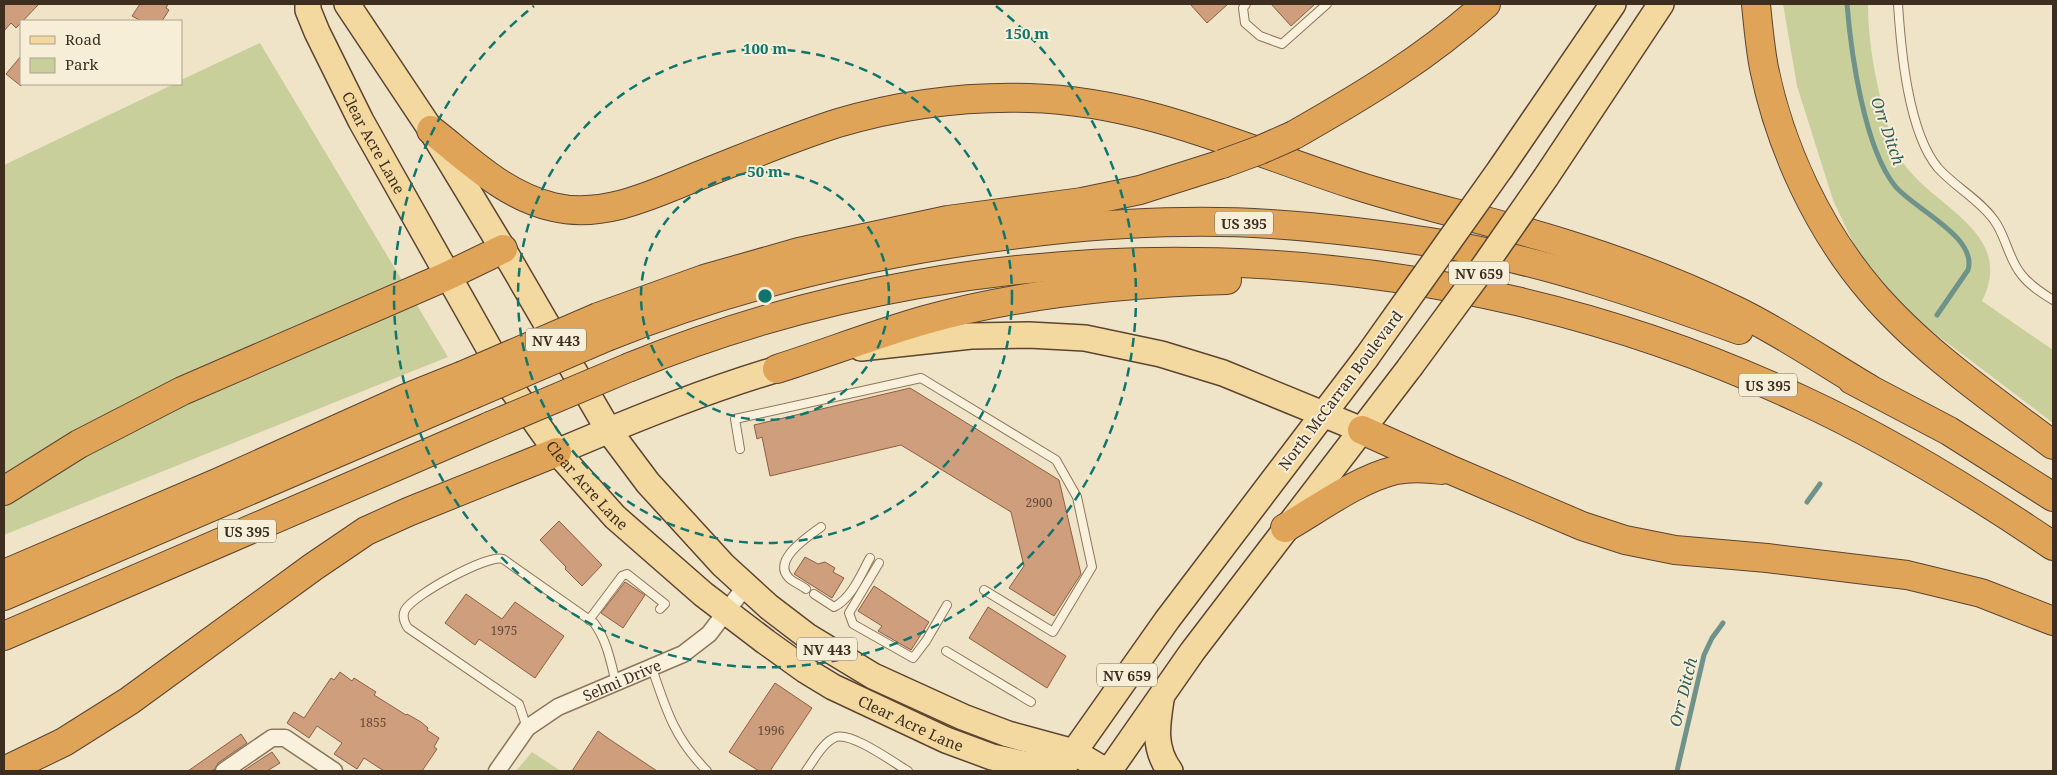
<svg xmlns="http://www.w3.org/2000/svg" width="2057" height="775" font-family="'Noto Serif',serif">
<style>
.green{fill:#c9cf9b}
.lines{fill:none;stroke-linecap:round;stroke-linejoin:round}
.stream{stroke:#6f938a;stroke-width:5}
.building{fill:#cf9f7d;stroke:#8d5f41}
.service-casing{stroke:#8d765c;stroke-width:10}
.minor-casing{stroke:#8d765c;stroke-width:19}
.primary-casing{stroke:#5b4430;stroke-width:28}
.motorway-casing{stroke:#5b4430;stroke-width:30}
.service{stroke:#faf1dc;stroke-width:8}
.minor{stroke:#faf1dc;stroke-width:16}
.primary{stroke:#f3d9a0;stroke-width:25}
.motorway{stroke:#e0a458;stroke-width:28}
.primary-bridge-casing{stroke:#5b4430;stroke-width:28;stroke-linecap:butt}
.motorway-bridge-casing{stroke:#5b4430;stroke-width:30;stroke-linecap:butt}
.primary-bridge{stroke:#f3d9a0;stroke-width:25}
.motorway-bridge{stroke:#e0a458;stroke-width:28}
.ring{fill:none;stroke:#0f766e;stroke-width:2.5;stroke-dasharray:9 6}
.labels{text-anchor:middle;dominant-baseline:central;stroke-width:4;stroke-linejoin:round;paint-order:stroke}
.number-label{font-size:12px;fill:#624a37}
.shield{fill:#f7eed8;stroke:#756857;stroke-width:1}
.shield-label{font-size:14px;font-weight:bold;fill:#3d2e20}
.street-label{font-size:15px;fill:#3d2e20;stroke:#f7eed8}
.water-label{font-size:16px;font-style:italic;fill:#2f5d5a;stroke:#f7eed8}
.centre{fill:#0f766e;stroke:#f7eed8;stroke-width:2.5}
.ring-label{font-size:15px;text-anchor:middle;font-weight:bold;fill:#0f766e;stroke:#f7eed8;stroke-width:4;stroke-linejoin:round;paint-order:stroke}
</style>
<rect width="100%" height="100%" fill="#f0e4c8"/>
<g class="green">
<path d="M1783,4H1868C1868,43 1876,83 1886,120C1890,132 1893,145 1899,156C1926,206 2018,229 1982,301L2053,350V423L1925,326L1900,303L1856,249L1833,200L1797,86Z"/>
<path d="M260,43L448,357L4,535V165L174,84H181V80Z"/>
<path d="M532,752L561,771H516Z"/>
</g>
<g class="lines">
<g class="stream">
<path d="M1847,4C1851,53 1864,147 1895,186C1914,209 1978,237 1968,270L1937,315"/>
<path d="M1807,502L1820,484"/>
<path d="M1677,771L1704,655L1712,638L1723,623"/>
</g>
</g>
<g class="building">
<path d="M4,4H39L16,28L11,23L4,31Z"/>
<path d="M140,4H168L166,8L169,10L162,21H141L132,16Z"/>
<path d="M1190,4H1228L1207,23Z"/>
<path d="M1271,4H1315L1291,26Z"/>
<path d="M21,56V86L6,74Z"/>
<path d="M910,388L1059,480L1081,574L1054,616L1009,588L1024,566L1011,512L901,445L770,476L762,437L757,439L754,425Z"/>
<path d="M559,521L602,565L582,586L565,569L566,567L540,540Z"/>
<path d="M805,557L818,564L825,562L835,568L833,572L844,578L832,598L794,574Z"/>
<path d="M625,582L645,595L623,628L601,613Z"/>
<path d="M874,586L929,622L911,650L878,631L882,626L858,611Z"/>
<path d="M466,594L502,619L515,602L564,636L535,678L479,639L475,645L445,623Z"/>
<path d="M988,607L1066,656L1047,688L969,638Z"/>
<path d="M340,672L352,681L354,678L376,692L374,695L406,715L407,714L421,722L428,728L427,730L439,738L434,747L437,749L422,771H384L364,758L357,769L334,754L342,743L317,726L309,738L287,723L294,712L304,718L331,678L334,680Z"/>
<path d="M775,683L812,708L770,771H759L729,752Z"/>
<path d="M598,731L609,739L657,771H572Z"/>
<path d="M241,734L247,743L218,763L215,769L211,771H188Z"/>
<path d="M272,752L280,763L267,771H243Z"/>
</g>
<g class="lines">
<g class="service-casing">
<g id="service">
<path d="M1246,4L1243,8L1245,23L1260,36L1282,44L1327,4"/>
<path d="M1898,4C1901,50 1908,132 1938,168C1955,187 1979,199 1994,220C2006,236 2008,258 2021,274C2029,285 2042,293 2053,300"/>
<path d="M740,449L735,419L921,378L1056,460L1077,497L1092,567L1053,632L984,590"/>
<path d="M879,563L849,613L853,624L913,658L926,641L947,605"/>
<path d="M806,589C801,585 793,582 789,578C771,560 809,536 821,527"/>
<path d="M814,594L834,607C852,598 861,574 870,558"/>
<path d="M589,620L622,576L627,574L665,604L660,609"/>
<path d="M946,651L1031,702"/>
<path d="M652,668C666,710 675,739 707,771"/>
<path d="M527,728L519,704L408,628C404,622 402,616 405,610C413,595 488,554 503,559L594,623C607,640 611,663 616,683"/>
<path d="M806,771C814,760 823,742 836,737C852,732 894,763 908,771"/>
</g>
</g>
<g class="minor-casing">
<g id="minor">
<path d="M224,771L272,738H285L334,771"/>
<path id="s1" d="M497,771L527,728L558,707L683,654L709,634L745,587"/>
</g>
</g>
<g class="primary-casing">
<g id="primary">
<path id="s2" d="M308,4V10L317,32L361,121L512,389L557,452L615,517L703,594L766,642L805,670L833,687L946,740L992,757L1057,771"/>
<path d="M347,4L431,130L503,249L609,431L648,483L723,565L769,607L807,636L873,676L963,717L1008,734L1074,752L1106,771"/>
<path d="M1501,168L1613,4"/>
<path d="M1546,177L1661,4"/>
<path d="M861,348L971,336L1029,335L1085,338L1161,354L1223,373L1362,430"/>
<path d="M557,452C635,419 713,387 795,364"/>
<path d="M1161,700C1157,725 1153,748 1170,771"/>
<path d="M1064,766L1167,620L1366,358"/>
<path d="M1109,771L1192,652L1410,367"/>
</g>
</g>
<g class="motorway-casing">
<g id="motorway">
<path d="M1756,4C1758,25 1760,47 1764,68C1780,147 1818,229 1871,291C1922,351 1991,398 2053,445"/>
<path d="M431,130C470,160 503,195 553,207C606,220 660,191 708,172C751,155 794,137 838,123C899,105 965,96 1029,98C1146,101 1246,150 1355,185C1423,207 1494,221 1563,243C1621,261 1680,283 1735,310C1781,332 1824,362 1868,388"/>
<path d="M1294,135C1364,95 1426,58 1486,4"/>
<path d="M598,317L704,279L799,252L948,220L1082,202L1140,190L1222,164"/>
<path d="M609,336C748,280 895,248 1043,231C1118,223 1195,219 1270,224C1332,228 1393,236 1455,246C1552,264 1646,296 1739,330"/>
<path d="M630,367C1002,215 1436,229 1800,399C1889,440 1972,491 2053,546"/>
<path d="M777,369C827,353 876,334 925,320C1021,293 1128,283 1227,280"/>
<path d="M1852,380L1949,431L2053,497"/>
<path d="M1362,430L1451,470L1582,526L1625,540L1675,550L1767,558L1907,575L1981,593L2053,621"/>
<path d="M4,491L79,444L182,391L447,276L503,249"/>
<path d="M1285,528C1320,508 1356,480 1396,470C1411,467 1427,468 1442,470"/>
<path d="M4,574L219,482L406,398L461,376"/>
<path d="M4,596L472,395"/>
<path d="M4,636L490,426"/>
<path d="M4,771L64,742L129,701L313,567L366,531L408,512L557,452"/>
</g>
</g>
<use href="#service" class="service"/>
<use href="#minor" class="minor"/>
<use href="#primary" class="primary"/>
<use href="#motorway" class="motorway"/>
<g class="primary-bridge-casing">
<g id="primary-bridge">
<path d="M1366,358L1501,168"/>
<path d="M1410,367L1482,269L1546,177"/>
</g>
</g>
<g class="motorway-bridge-casing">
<g id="motorway-bridge">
<path d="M1222,164L1260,150L1294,135"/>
<path d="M461,376L598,317"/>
<path d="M472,395L609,336"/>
<path d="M490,426L630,367"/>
</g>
</g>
<use href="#primary-bridge" class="primary-bridge"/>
<use href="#motorway-bridge" class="motorway-bridge"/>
</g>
<g class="ring">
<circle cx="765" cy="296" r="124"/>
<circle cx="765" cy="296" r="247"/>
<path d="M996 6A371 371 0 1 1 534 6"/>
</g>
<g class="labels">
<g class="number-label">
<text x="1039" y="502">2900</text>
<text x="504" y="630">1975</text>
<text x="373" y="722">1855</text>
<text x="771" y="730">1996</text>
</g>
<g class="shield">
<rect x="1215" y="211.5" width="58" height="23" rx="4"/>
<rect x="1449" y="261.5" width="60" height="23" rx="4"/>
<rect x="526" y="328.5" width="60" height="23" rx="4"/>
<rect x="1739" y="373.5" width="58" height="23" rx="4"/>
<rect x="218" y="519.5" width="58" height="23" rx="4"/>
<rect x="797" y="637.5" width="60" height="23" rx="4"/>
<rect x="1097" y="663.5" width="60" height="23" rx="4"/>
</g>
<g class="shield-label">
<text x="1244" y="223">US 395</text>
<text x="1479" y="273">NV 659</text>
<text x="556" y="340">NV 443</text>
<text x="1768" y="385">US 395</text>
<text x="247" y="531">US 395</text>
<text x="827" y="649">NV 443</text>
<text x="1127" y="675">NV 659</text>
</g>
<g class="street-label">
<text stroke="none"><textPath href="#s2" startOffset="154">Clear Acre Lane</textPath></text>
<text transform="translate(1340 390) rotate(-53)">North McCarran Boulevard</text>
<text stroke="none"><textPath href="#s2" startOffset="559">Clear Acre Lane</textPath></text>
<text stroke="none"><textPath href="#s1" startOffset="159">Selmi Drive</textPath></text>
<text stroke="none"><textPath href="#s2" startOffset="964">Clear Acre Lane</textPath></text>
</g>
<g class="water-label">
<text transform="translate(1888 131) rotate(71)">Orr Ditch</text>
<text transform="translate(1683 692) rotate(-76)">Orr Ditch</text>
</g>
</g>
<circle cx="765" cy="296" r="8" class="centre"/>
<g class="ring-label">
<text x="1027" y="39">150 m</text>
<text x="765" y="54">100 m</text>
<text x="765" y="177">50 m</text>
</g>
<rect width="2057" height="775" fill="none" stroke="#3d2e20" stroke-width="10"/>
<rect x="20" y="20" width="162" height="65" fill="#f7eed8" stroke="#ada18e"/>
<rect x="30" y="36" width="25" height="8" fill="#f3d9a0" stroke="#ada18e"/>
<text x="65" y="45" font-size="15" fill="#3d2e20">Road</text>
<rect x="30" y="58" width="25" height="15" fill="#c9cf9b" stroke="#ada18e"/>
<text x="65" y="70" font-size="15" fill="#3d2e20">Park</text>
</svg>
